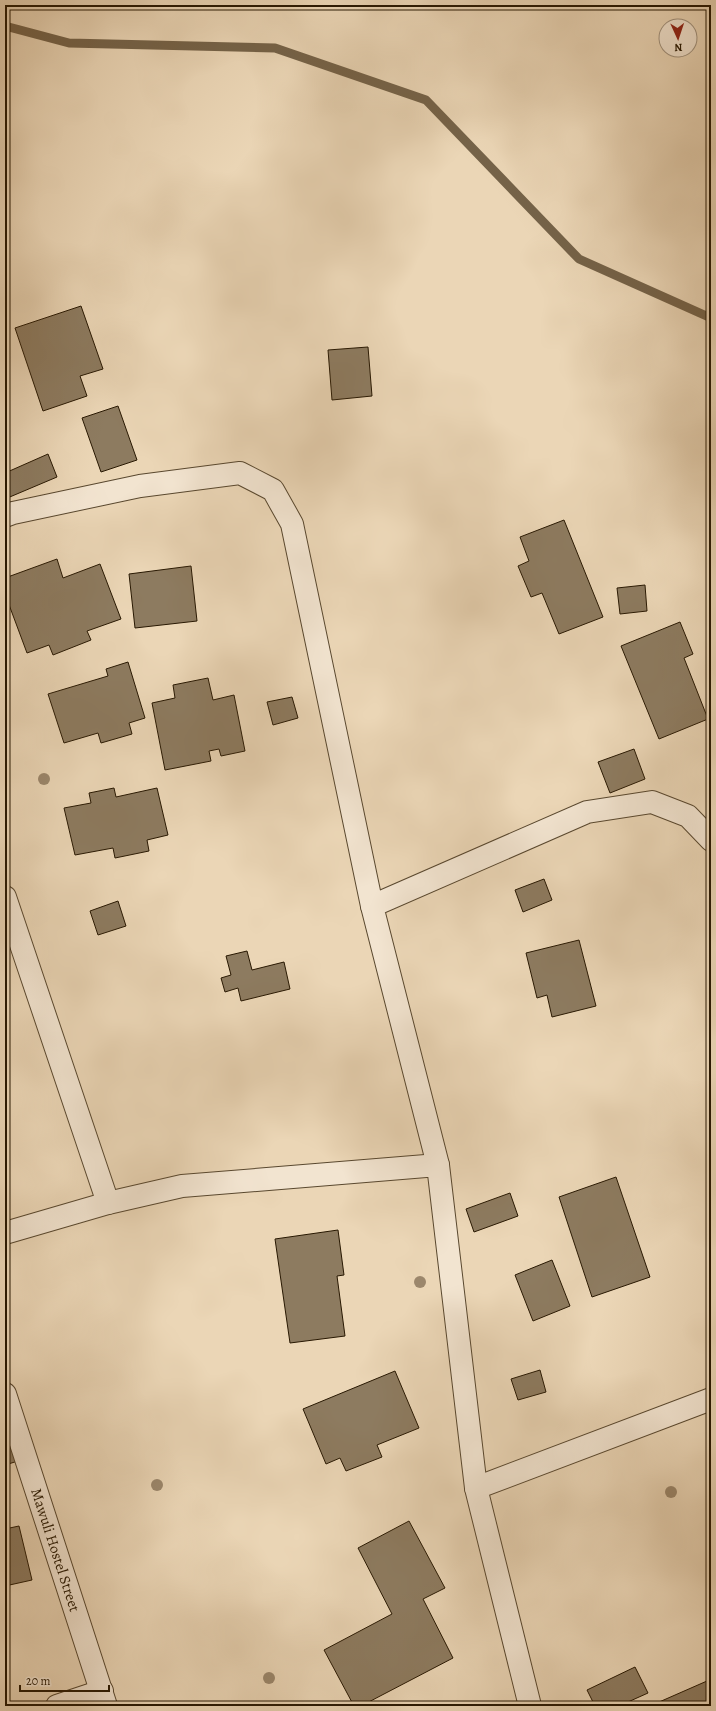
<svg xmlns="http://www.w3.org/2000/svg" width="716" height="1711" font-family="Alegreya,serif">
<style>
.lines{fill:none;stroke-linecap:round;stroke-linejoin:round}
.stream{stroke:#756349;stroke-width:9}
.building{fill:#8d7b60;stroke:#281802}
.minor-casing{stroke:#59482f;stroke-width:24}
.minor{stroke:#f2e4d0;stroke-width:22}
.tree{fill:#9b876c}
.labels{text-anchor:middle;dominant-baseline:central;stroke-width:3;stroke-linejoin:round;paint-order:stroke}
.street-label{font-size:15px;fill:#281802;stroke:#f2e4d0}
</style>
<rect width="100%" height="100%" fill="#ebd6b6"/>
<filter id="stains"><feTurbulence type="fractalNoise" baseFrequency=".005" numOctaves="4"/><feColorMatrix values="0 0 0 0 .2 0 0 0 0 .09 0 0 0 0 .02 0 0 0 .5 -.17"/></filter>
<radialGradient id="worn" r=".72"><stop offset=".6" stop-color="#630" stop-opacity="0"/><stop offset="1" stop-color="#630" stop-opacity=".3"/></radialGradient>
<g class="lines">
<path class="stream" d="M5,26L69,43L275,48L426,100L579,259L711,318"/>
</g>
<g class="building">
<path d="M81,306L103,369L80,376L87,396L43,411L15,328Z"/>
<path d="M368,347L372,396L332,400L328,350Z"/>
<path d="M118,406L137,460L101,472L82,418Z"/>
<path d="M48,454L57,477L5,499V473Z"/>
<path d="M564,520L603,617L559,634L542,593L531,597L518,566L529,561L520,537Z"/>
<path d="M57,559L63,578L100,564L121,619L87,631L91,640L53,655L49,645L27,653L5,594V578Z"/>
<path d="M191,566L197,621L135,628L129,574Z"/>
<path d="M645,585L647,611L620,614L617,588Z"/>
<path d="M680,622L693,654L684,658L708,719L659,739L621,646Z"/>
<path d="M128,662L145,718L129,723L132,734L101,743L98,733L64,743L48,694L108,676L106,669Z"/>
<path d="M208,678L213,700L234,695L245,751L221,756L219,749L209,751L211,761L165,770L152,703L175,698L173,685Z"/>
<path d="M292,697L298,718L273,725L267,702Z"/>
<path d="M634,749L645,779L610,793L598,762Z"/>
<path d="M114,788L116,797L157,788L168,835L147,840L149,851L115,858L113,848L75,855L64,808L91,803L89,793Z"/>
<path d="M544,879L552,900L523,912L515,890Z"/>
<path d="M118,901L126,926L98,935L90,911Z"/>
<path d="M579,940L596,1006L552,1017L547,995L537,998L526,953Z"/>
<path d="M247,951L252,970L284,962L290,989L241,1001L238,988L225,992L221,978L231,975L226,956Z"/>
<path d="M616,1177L650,1277L592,1297L559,1197Z"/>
<path d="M510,1193L518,1216L474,1232L466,1209Z"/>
<path d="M338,1230L344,1275L337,1276L345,1336L290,1343L275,1239Z"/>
<path d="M552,1260L570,1306L533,1321L515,1275Z"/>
<path d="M540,1370L546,1392L518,1400L511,1379Z"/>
<path d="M395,1371L419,1428L377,1445L382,1457L346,1471L340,1458L326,1464L303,1409Z"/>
<path d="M5,1410L18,1461L5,1465Z"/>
<path d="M409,1521L445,1588L423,1599L453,1658L361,1706H354L324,1650L392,1614L358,1548Z"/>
<path d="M19,1526L32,1580L5,1586V1529Z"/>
<path d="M635,1667L648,1693L619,1706H595L587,1690Z"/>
<path d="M707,1681L711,1690V1706H650Z"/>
</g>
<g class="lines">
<g class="minor-casing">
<g id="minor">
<path d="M5,516L13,513L140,486L240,473L273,490L292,524L372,906"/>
<path d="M5,897L108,1203"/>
<path d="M438,1165L372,906L587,812L652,802L688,816L711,840"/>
<path d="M5,1233L108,1203L182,1186L438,1165L476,1488L530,1706"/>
<path id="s1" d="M5,1394L106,1706"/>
<path d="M476,1488L711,1399"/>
<path d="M57,1706L102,1691"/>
</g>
</g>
<use href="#minor" class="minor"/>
</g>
<g class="tree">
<circle cx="44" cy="779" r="6"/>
<circle cx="420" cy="1282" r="6"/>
<circle cx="157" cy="1485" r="6"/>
<circle cx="671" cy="1492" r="6"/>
<circle cx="269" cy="1678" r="6"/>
</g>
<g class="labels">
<g class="street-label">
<text stroke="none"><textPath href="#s1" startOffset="164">Mawuli Hostel Street</textPath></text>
</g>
</g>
<rect width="716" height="1711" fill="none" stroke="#ebd6b6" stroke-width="20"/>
<rect x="6" y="6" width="704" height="1699" fill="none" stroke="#281802" stroke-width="2"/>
<rect x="10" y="10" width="696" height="1691" fill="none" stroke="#281802"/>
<g transform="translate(678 38) rotate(177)"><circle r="19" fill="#f2e4d0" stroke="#a1927e"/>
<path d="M0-3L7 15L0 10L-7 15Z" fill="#8f2418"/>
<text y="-6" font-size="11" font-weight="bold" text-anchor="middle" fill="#281802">N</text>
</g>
<path d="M20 1685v6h89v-6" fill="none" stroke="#281802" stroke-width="2"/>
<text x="26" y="1685" font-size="12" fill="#281802" stroke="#f2e4d0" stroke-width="3" paint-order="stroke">20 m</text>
<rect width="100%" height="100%" filter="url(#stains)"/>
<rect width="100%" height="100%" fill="url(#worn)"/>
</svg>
